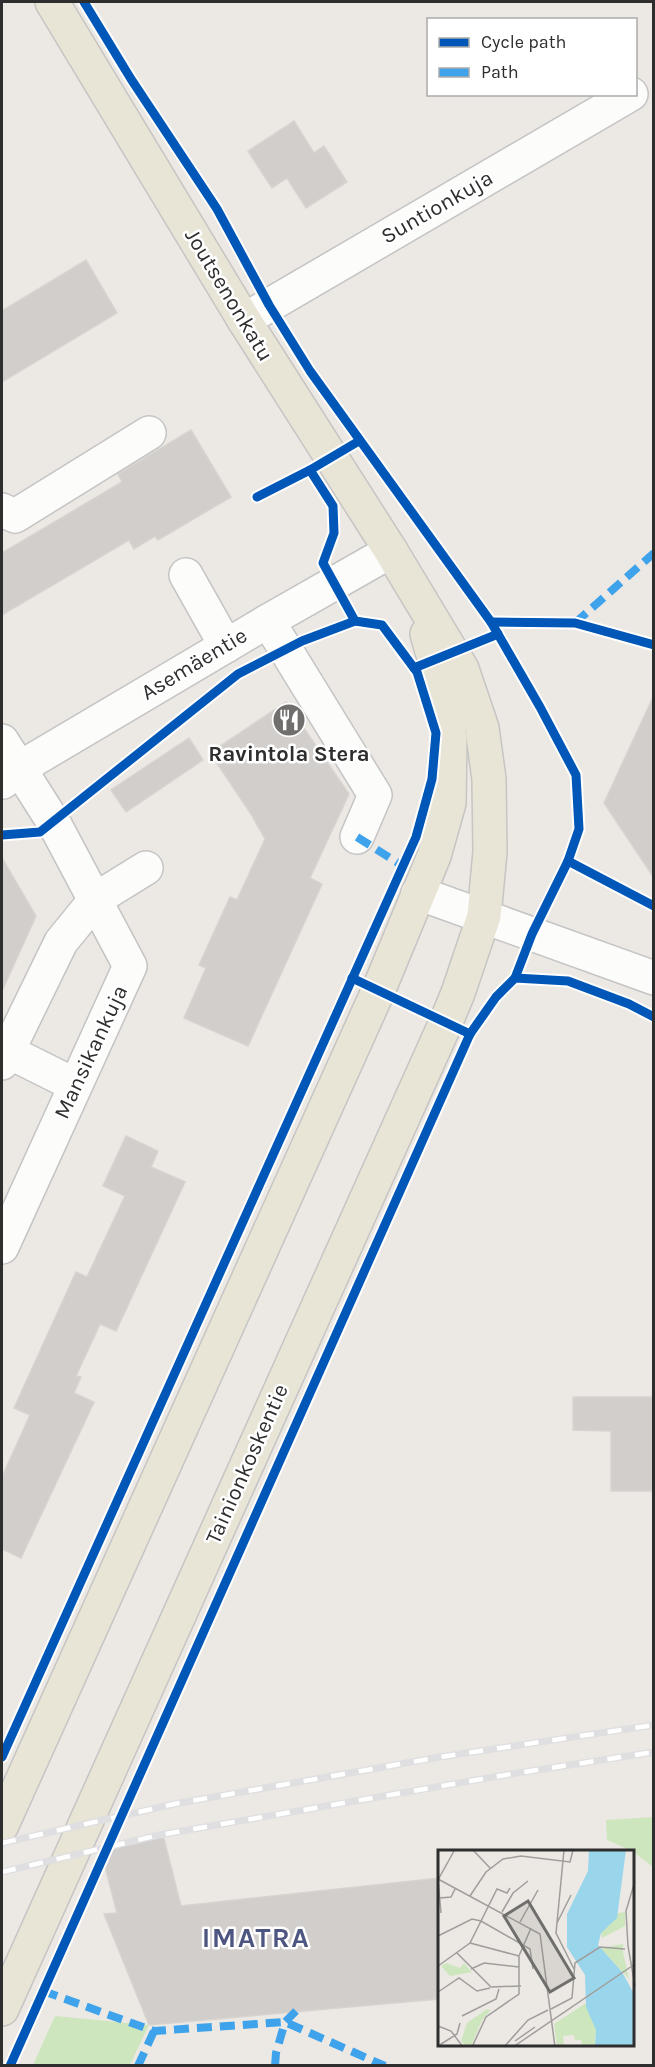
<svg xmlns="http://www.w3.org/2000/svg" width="655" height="2067" font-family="Karla,sans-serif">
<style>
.green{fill:#cee6be}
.building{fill:#d1cecb;stroke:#d7d4d0;stroke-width:1.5}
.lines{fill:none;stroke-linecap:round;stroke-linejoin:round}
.minor-casing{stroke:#c5c4c5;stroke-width:36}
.major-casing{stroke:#c6c5c4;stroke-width:36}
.minor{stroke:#fcfcfb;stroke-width:33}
.major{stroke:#e8e4d6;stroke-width:33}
.rail-casing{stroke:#dfdfe1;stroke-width:7}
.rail{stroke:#fff;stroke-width:4.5;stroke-dasharray:14;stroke-linecap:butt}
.quiet{stroke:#3ea3eb;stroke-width:8;stroke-dasharray:15 8;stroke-linecap:butt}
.cycleway-casing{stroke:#fff;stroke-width:13}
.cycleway{stroke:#0057b8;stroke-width:9}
.labels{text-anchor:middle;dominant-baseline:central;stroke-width:5;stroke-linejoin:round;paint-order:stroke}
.street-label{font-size:22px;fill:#2e2e2e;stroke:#fff}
.poi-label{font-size:22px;font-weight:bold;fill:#2e2e2e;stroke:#fff}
.district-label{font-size:28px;font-weight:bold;letter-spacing:1.5px;fill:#4d5680;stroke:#fff}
.inset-road{fill:none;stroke:#a09e9b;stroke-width:1.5}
.view{fill:#706f6e;fill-opacity:0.15;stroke:#706f6e;stroke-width:3}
.inset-edge{fill:none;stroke:#2e2e2e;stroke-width:3}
</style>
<rect width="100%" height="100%" fill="#ece8e4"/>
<g class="green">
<path d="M653,1817V1867L632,1851L607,1840L606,1820Z"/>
<path d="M55,2016L149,2025L130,2065H33Z"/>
</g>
<g class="building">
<path d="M294,121L314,153L324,146L347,182L306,208L287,178L272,188L248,151Z"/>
<path d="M86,260L117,313L2,382V311Z"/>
<path d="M191,430L231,497L158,540L155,536L134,549L129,540L2,615V553L122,482L118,474Z"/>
<path d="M654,695V878L604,803Z"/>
<path d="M286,702L349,794L310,878L322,884L248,1046L184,1018L206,968L199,965L225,908L230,897L237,900L265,839L251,814L210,753Z"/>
<path d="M189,738L203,760L126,812L111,790Z"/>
<path d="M2,858L36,916L2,991Z"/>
<path d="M126,1136L158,1151L151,1167L185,1182L116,1331L100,1324L76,1376L81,1377L74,1393L94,1402L21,1558L2,1549V1477L30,1415L14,1408L76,1272L87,1277L125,1196L103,1186Z"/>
<path d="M573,1397H654V1491H611V1431L573,1430Z"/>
<path d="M163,1835L181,1906L439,1878V1999L149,2025L104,1914L117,1913L101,1851Z"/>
</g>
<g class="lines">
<g class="minor-casing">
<g id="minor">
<path d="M244,320L631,94"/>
<path d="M2,510L15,516L149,433"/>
<path d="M186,575L226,646"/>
<path d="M268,621L375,795L357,837"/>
<path d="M2,741L54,823L130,966L2,1247"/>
<path d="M3,782L18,769L268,621L391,551"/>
<path d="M418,893L654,978"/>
<path d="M7,1051L75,1085"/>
<path d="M2,1063L61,942L96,899L146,868"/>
</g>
</g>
<g class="major-casing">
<g id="major">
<path d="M2,1825L379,989L434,856L449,803L450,739L439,675L427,634"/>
<path d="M2,2009L446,1022L458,993L484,916L490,852L489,779L482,728L462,669L391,551L244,320L52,2"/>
</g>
</g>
<use href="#minor" class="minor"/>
<use href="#major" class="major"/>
<g class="rail-casing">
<g id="rail">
<path d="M2,1843L174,1804L440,1757L654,1725"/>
<path d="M2,1872L159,1835L511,1774L654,1752"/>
</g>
</g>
<use href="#rail" class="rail"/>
<g class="quiet">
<path d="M575,623L654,553"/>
<path d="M357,837L403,866"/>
<path d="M43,1991L154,2031L285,2022L385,2066"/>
<path d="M138,2066L154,2031"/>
<path d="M275,2066L276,2053L285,2022L296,2011"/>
</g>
<g class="cycleway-casing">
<g id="cycleway">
<path d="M84,2L131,79L217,209L269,305L310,371L491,622L540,707L576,775L579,829L568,861L654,906"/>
<path d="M257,497L310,470L359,441"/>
<path d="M491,622L575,623L654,645"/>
<path d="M414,668L498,634"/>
<path d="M2,835L40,832L238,674L302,641L355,621"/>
<path d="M352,978L470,1034"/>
<path d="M515,978L568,981L629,1004L654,1017"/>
<path d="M2,1757L416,837L432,779L436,733L417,672L382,625L355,621L323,563L334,533L333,506L310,470"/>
<path d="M10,2066L470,1034L496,997L515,978L532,934L568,861"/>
</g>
</g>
<use href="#cycleway" class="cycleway"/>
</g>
<defs>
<g id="restaurant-disc" transform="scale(1.725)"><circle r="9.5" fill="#706f6e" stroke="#fff"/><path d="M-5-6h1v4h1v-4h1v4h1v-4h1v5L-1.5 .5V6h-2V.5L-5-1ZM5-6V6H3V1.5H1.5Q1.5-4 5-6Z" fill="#fff"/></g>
</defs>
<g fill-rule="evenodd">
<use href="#restaurant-disc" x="289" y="720"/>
</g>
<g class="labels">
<g class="street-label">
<text transform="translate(437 207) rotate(-30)">Suntionkuja</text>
<text transform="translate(229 295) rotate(59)">Joutsenonkatu</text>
<text transform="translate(194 664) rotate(-31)">Asemäentie</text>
<text transform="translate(91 1052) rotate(-65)">Mansikankuja</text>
<text transform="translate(247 1464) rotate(-66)">Tainionkoskentie</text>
</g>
<g class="poi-label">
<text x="289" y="754">Ravintola Stera</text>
</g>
<g class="district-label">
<text x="256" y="1937">IMATRA</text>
</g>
</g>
<g transform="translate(438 1850)">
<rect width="196" height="196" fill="#ece8e4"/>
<path d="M187,62V76L164,88L163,83L180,63ZM185,94V102L191,129L162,98ZM8,113L22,118L26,113L34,122L12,126L3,116ZM148,153L158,180L157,196H144L143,190H137L136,185L125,186L126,196H119L116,174ZM49,159L53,160L44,170L34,194L28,196L23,191L29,173Z" fill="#cee6be"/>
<path d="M151,0H188L179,68L163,83L160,95L184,122L196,144V196L157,197L158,180L148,157L147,125L129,97V64L150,21Z" fill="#99d6ec"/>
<path class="inset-road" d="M35,0L52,18M126,0L118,83L136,119M0,29L102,84L117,197M32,46L48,22L65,9L83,6L132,12L135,0M2,48L13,47L17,39M64,62L75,43L90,31M3,63L0,30L16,1M82,72L100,40M119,73L133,45M0,86L34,69L43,71L92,99L95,119M32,93L81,106M190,96L188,61L197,31M190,96L197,136M19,103L53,137L83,136M0,116L32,93L59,39L69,43L72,38M33,119L46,113L81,117M0,142L21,128L39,141L52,138M113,159L134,148L137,113L162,97L187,99M24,166L58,149L61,139M0,176L13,181L25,197M77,191L97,177M0,196L19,184L22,173M34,197L48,167L81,144V106L93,78M66,197L90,170L110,160M75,197L197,114"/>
<path class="view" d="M90,51L136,128L112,142L66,66Z"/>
<rect width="196" height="196" class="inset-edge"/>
</g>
<rect width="655" height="2067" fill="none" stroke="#2e2e2e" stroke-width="6"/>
<rect x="427" y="18" width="210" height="78" fill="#ffffff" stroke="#ababab" stroke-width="1.5"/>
<rect x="439" y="38" width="30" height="9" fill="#0057b8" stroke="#ababab" stroke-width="1.5"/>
<text x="481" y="48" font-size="18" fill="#2e2e2e">Cycle path</text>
<rect x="439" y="68" width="30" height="9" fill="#3ea3eb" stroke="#ababab" stroke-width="1.5"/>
<text x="481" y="78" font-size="18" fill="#2e2e2e">Path</text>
</svg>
